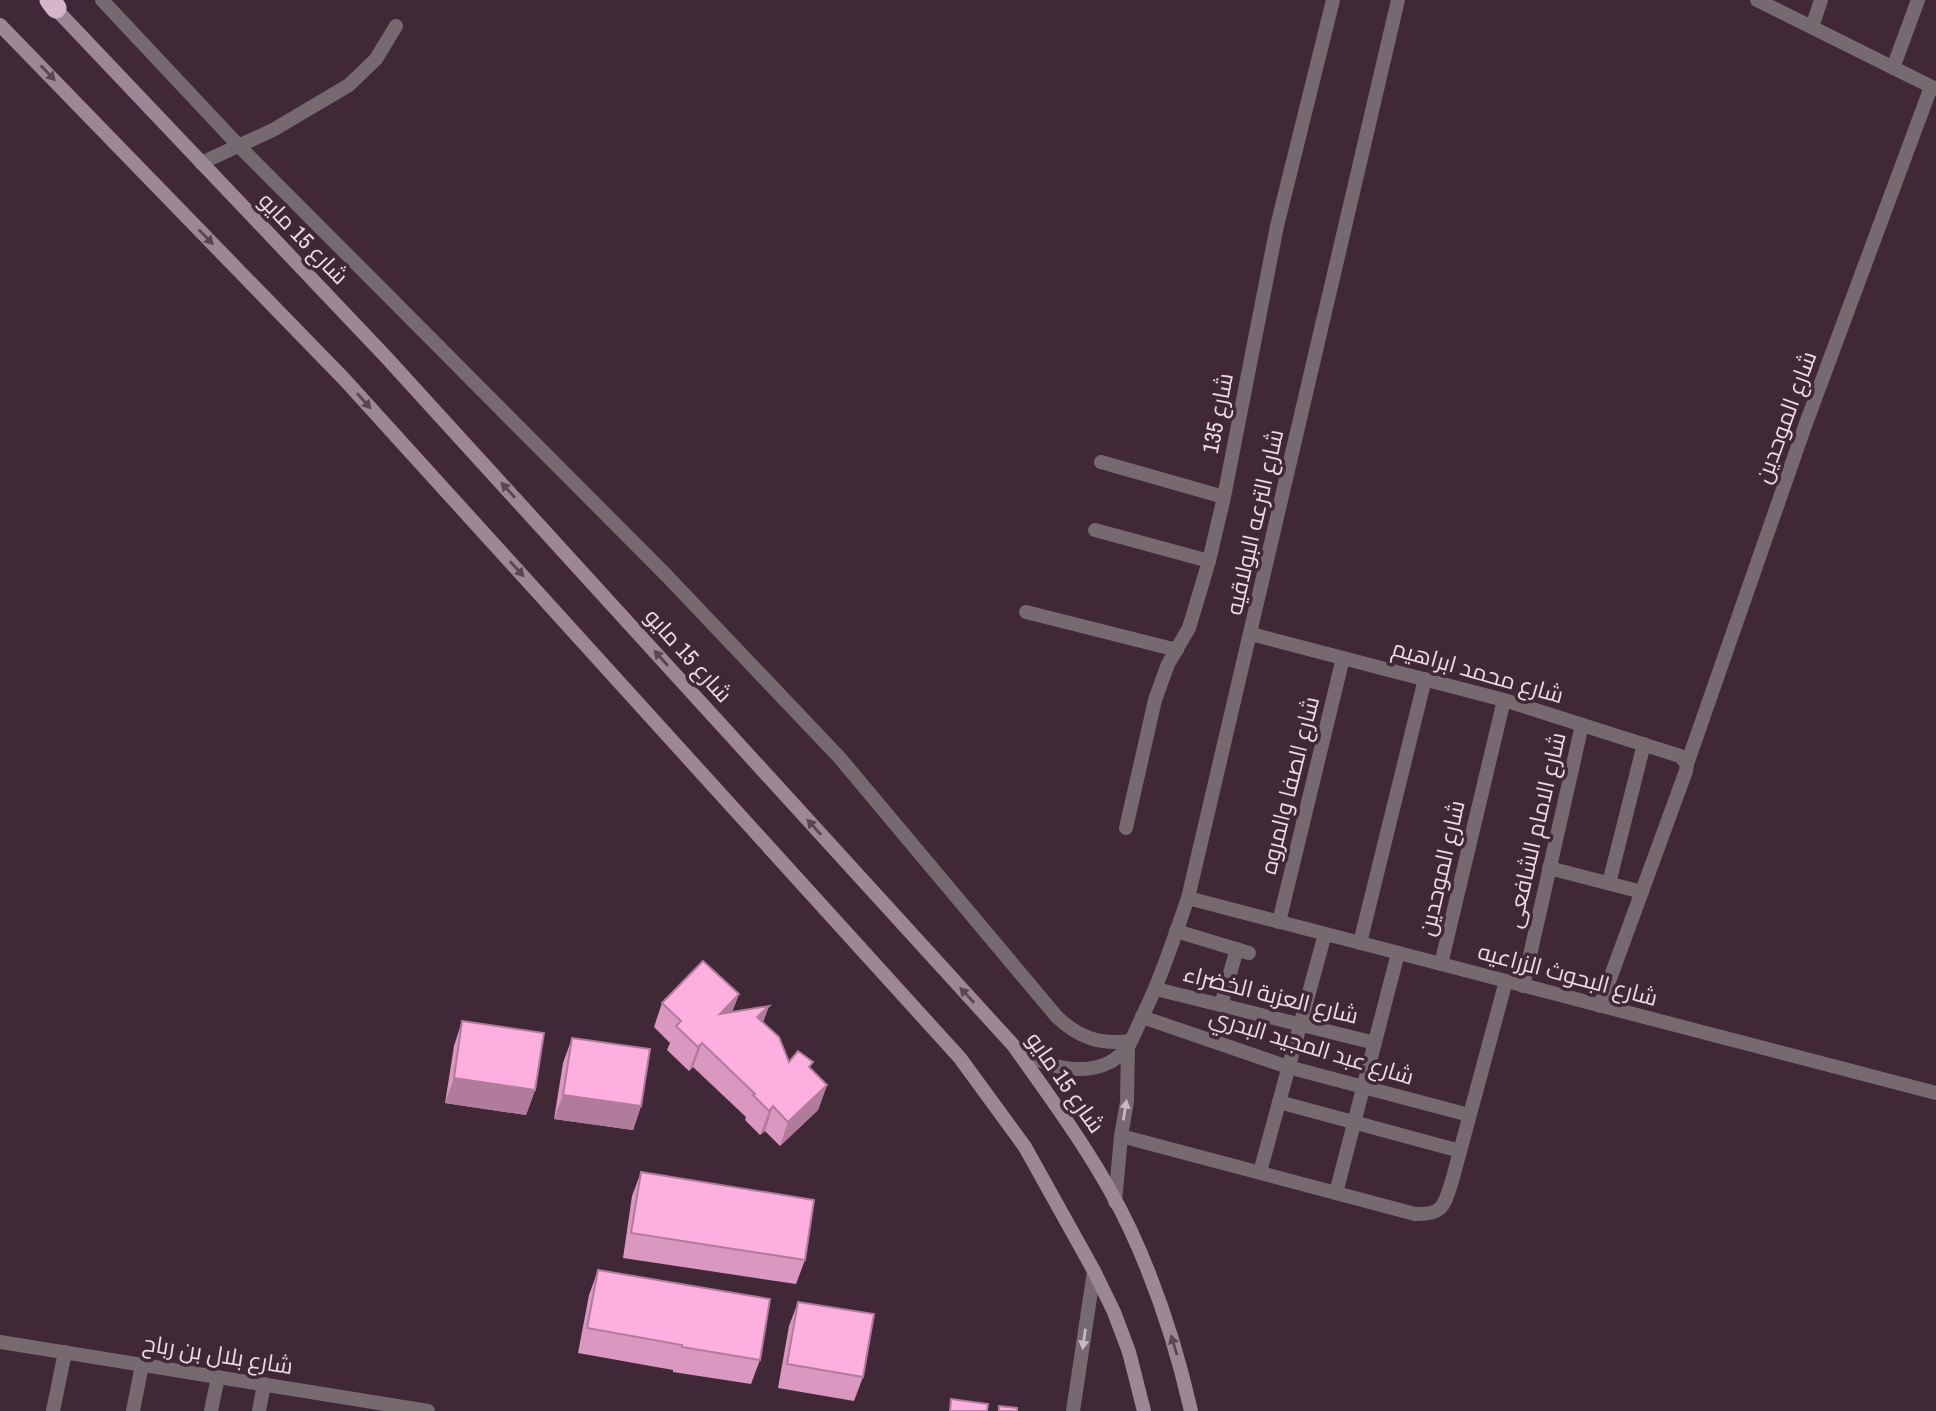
<svg xmlns="http://www.w3.org/2000/svg" width="1936" height="1411" font-family="'Archivo Narrow',Cairo,sans-serif">
<style>
.lines{fill:none;stroke-linecap:round;stroke-linejoin:round}
.minor{stroke:#766970;stroke-width:14}
.tertiary{stroke:#766970;stroke-width:14}
.secondary{stroke:#9c8894;stroke-width:14}
.motorway{stroke:#d5b6c8;stroke-width:21}
.wall{fill:#da97c0}
.shaded-wall{fill:#b17b9c}
.building{fill:#fdb0df;stroke:#b17b9c;stroke-width:2}
.oneway{fill:#5c4553}
.oneway2{fill:#c8b9c1}
.labels{text-anchor:middle;dominant-baseline:central;stroke-width:7;stroke-linejoin:round;paint-order:stroke}
.street-label{font-size:23px;fill:#ebdbe4;stroke:#402837}
</style>
<rect width="100%" height="100%" fill="#402837"/>
<g class="lines">
<g class="minor">
<path d="M102,0L239,146L667,576L839,757L1057,1017C1079,1038 1101,1045 1130,1041"/>
<path d="M1812,27L1821,0"/>
<path d="M1893,68L1918,0"/>
<path d="M201,163L273,130L349,85L376,59L396,26"/>
<path d="M1101,462L1224,497"/>
<path d="M1095,530L1209,561"/>
<path d="M1026,612L1177,650"/>
<path d="M1251,634L1504,700L1680,756L1687,764"/>
<path d="M1126,828L1155,700L1168,664L1189,628L1209,561L1224,497L1277,226L1333,0"/>
<path d="M1549,868L1642,892"/>
<path d="M1609,883L1644,744"/>
<path d="M1188,898L1936,1093"/>
<path d="M1279,922L1343,658"/>
<path d="M1176,931L1249,953"/>
<path d="M1360,943L1425,679"/>
<path d="M1441,964L1504,700"/>
<path d="M1523,986L1582,725"/>
<path d="M1156,989L1375,1043"/>
<path d="M1221,1005L1237,949"/>
<path d="M1600,1006L1686,771L1687,764L1805,426L1931,87"/>
<path d="M1142,1017L1288,1067L1469,1115"/>
<path d="M1279,1102L1460,1151"/>
<path d="M1121,1136L1415,1214C1444,1215 1444,1205 1452,1181L1506,981"/>
<path d="M1260,1172L1325,934"/>
<path d="M1336,1193L1398,953"/>
<path d="M0,1342L428,1411"/>
<path d="M53,1411L65,1352"/>
<path d="M133,1411L142,1365"/>
<path d="M211,1411L218,1377"/>
<path d="M259,1411L264,1384"/>
</g>
<g class="tertiary">
<path d="M1757,0L1936,89"/>
<path d="M1016,1047C1046,1070 1103,1083 1129,1045C1134,1036 1138,1025 1143,1015C1161,978 1174,938 1188,898L1398,0"/>
<path d="M1115,1202L1121,1136L1127,1102L1128,1046"/>
<path d="M1073,1411L1094,1271"/>
</g>
<g class="secondary">
<path d="M50,3L386,357L1013,1045C1055,1104 1099,1163 1130,1229C1157,1287 1177,1349 1191,1411"/>
<path d="M0,25L345,380L960,1058L1025,1147L1094,1271L1114,1312L1129,1352L1144,1411"/>
</g>
<path class="motorway" d="M50,0L56,8"/>
</g>
<g class="wall">
<path d="M739,994L732,1012L769,1006L763,1022L789,1062L811,1069L827,1085L818,1110L780,1146L765,1131L760,1135L745,1120L746,1117L693,1067L689,1071L667,1050L670,1043L654,1027L662,1003Z"/>
<path d="M462,1021L535,1090L526,1115L445,1103L454,1046Z"/>
<path d="M572,1038L641,1106L633,1130L554,1119L563,1063Z"/>
<path d="M641,1172L805,1260L796,1284L623,1258L632,1196Z"/>
<path d="M598,1270L760,1360L751,1384L673,1372V1370L578,1353L589,1295Z"/>
<path d="M798,1302L863,1377L854,1401L778,1388L789,1326Z"/>
</g>
<g class="shaded-wall">
<path d="M739,994L730,1018L720,1014Z"/>
<path d="M769,1006L760,1030L757,1017Z"/>
<path d="M702,1043L693,1067L689,1071L698,1047Z"/>
<path d="M454,1078L535,1090L526,1115L445,1103Z"/>
<path d="M827,1085L818,1110L780,1146L788,1122Z"/>
<path d="M563,1095L641,1106L633,1130L554,1119Z"/>
<path d="M773,1106L765,1131L760,1135L769,1111Z"/>
</g>
<g class="building">
<path d="M703,961L739,994L720,1014L769,1006L757,1017L779,1037L789,1062L798,1051L813,1062L809,1067L827,1085L788,1122L773,1106L769,1111L753,1095L755,1094L702,1043L698,1047L676,1026L681,1021L662,1003Z"/>
<path d="M462,1021L544,1033L535,1090L454,1078Z"/>
<path d="M572,1038L650,1049L641,1106L563,1095Z"/>
<path d="M641,1172L814,1200L805,1260L631,1233Z"/>
<path d="M598,1270L770,1299L760,1360L682,1347V1345L587,1328Z"/>
<path d="M798,1302L874,1314L863,1377L787,1364Z"/>
<path d="M951,1399L988,1404L987,1411H950Z"/>
<path d="M999,1406L1017,1408V1411H999Z"/>
</g>
<defs><path id="oneway-solid" d="M-6-.8H1V-3.2L6.5 0L1 3.2V.8H-6Z" transform="scale(1.75)"/></defs>
<g class="oneway">
<use href="#oneway-solid" transform="translate(48 73) rotate(46)"/>
<use href="#oneway-solid" transform="translate(206 237) rotate(46)"/>
<use href="#oneway-solid" transform="translate(364 401) rotate(48)"/>
<use href="#oneway-solid" transform="translate(508 490) rotate(-132)"/>
<use href="#oneway-solid" transform="translate(517 569) rotate(48)"/>
<use href="#oneway-solid" transform="translate(661 658) rotate(-132)"/>
<use href="#oneway-solid" transform="translate(814 827) rotate(-132)"/>
<use href="#oneway-solid" transform="translate(967 995) rotate(-133)"/>
<use href="#oneway-solid" transform="translate(1174 1345) rotate(-107)"/>
</g>
<g class="oneway2">
<use href="#oneway-solid" transform="translate(1125 1110) rotate(-81)"/>
<use href="#oneway-solid" transform="translate(1084 1339) rotate(98)"/>
</g>
<g class="labels">
<g class="street-label">
<text transform="translate(304 238) rotate(46)">شارع 15 مايو</text>
<text transform="translate(1217 413) rotate(-79)">شارع 135</text>
<text transform="translate(1785 417) rotate(-70)">شارع الموحدين</text>
<text transform="translate(1254 522) rotate(-77)">شارع الترعه البولاقيه</text>
<text transform="translate(689 655) rotate(48)">شارع 15 مايو</text>
<text transform="translate(1478 671) rotate(16)">شارع محمد ابراهيم</text>
<text transform="translate(1289 785) rotate(-76)">شارع الصفا والمروه</text>
<text transform="translate(1535 830) rotate(-77)">شارع الامام الشافعى</text>
<text transform="translate(1441 868) rotate(-77)">شارع الموحدين</text>
<text transform="translate(1568 974) rotate(15)">شارع البحوث الزراعيه</text>
<text transform="translate(1271 994) rotate(14)">شارع العزبة الخضراء</text>
<text transform="translate(1312 1046) rotate(17)">شارع عبد المجيد البدري</text>
<text transform="translate(1066 1082) rotate(55)">شارع 15 مايو</text>
<text transform="translate(218 1354) rotate(9)">شارع بلال بن رباح</text>
</g>
</g>
</svg>
